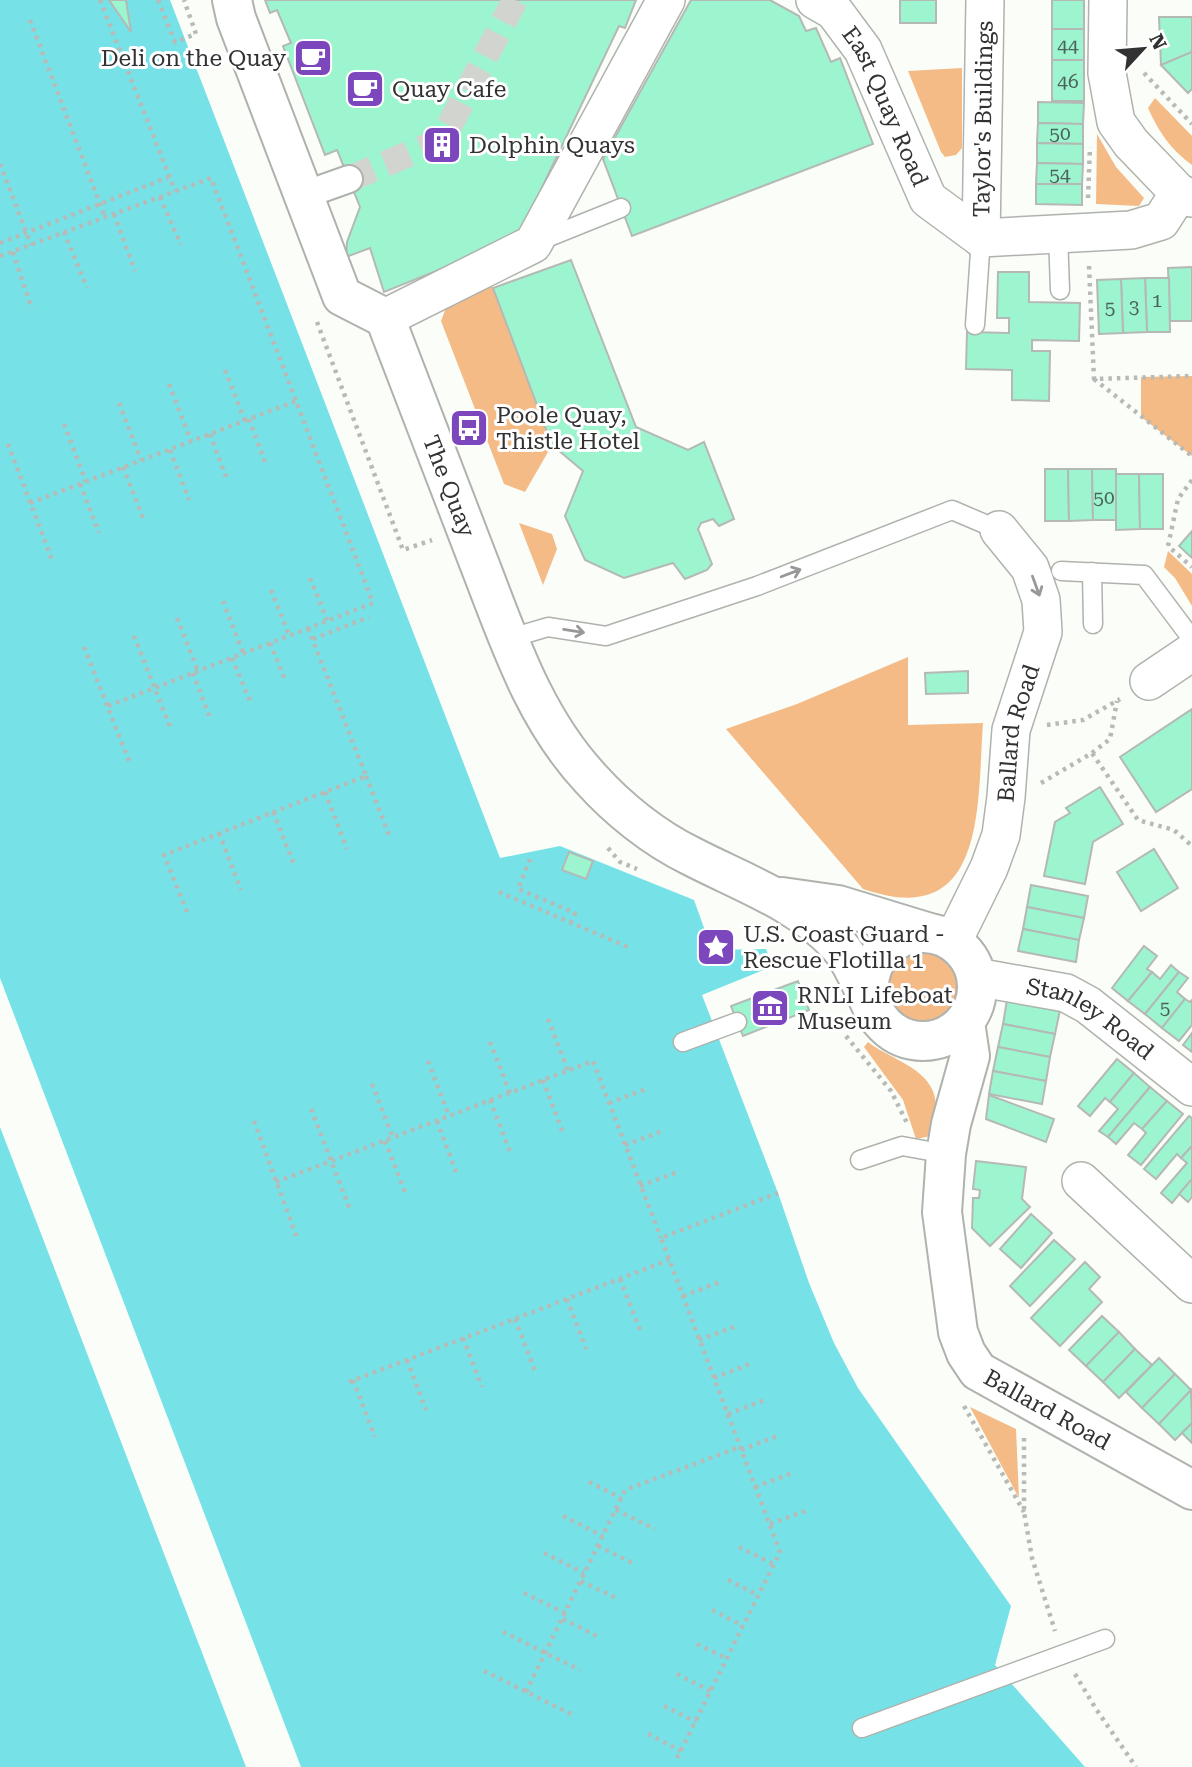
<svg xmlns="http://www.w3.org/2000/svg" width="1192" height="1767" font-family="'Roboto Serif',serif">
<style>
.green{fill:#f4bb87}
.water{fill:#76e2e7}
.pier{fill:#fafdf8}
.building{fill:#9df5d0;stroke:#b4b9b6;stroke-width:2}
.lines{fill:none;stroke-linecap:round;stroke-linejoin:round}
.pedestrian-tunnel{stroke:#d2d4d0;stroke-width:26;stroke-dasharray:26 13;stroke-linecap:butt}
.service-casing{stroke:#afb2ad;stroke-width:21}
.pedestrian-casing{stroke:#afb2ad;stroke-width:30}
.minor-casing{stroke:#afb2ad;stroke-width:40}
.tertiary-casing{stroke:#afb2ad;stroke-width:42}
.path{stroke:#b7bab6;stroke-width:4.5;stroke-dasharray:3.5 5;stroke-linecap:butt}
.service{stroke:#fff;stroke-width:18}
.pedestrian{stroke:#fff;stroke-width:26}
.minor{stroke:#fff;stroke-width:37}
.tertiary{stroke:#fff;stroke-width:38}
.oneway{stroke:#989898}
.labels{text-anchor:middle;dominant-baseline:central;stroke-width:6;stroke-linejoin:round;paint-order:stroke}
.number-label{font-size:19px;fill:#4c6359}
.poi-label{font-size:23px;fill:#313231;stroke:#fff;text-anchor:start}
.street-label{font-size:23px;fill:#313231;stroke:#fff}
</style>
<rect width="100%" height="100%" fill="#fafdf8"/>
<g class="green">
<path d="M962,68V148L956,155L945,157L941,152L908,71Z"/>
<path d="M1155,98L1192,136V165C1170,149 1159,132 1148,108Z"/>
<path d="M1097,134L1116,167L1144,198L1139,206L1096,204Z"/>
<path d="M488,282L493,288L552,445L525,492L504,484L441,321L450,297Z"/>
<path d="M1192,376V456L1141,417V377Z"/>
<path d="M519,523L552,534L557,549L543,585Z"/>
<path d="M1168,551L1192,574V606L1175,578L1164,567Z"/>
<path d="M908,657V725L983,723C977,805 987,932 863,889L726,729L797,704Z"/>
<circle cx="923" cy="987" r="35"/>
<path d="M868,1042C892,1061 937,1069 936,1108C936,1117 933,1127 931,1136L916,1139L903,1100L864,1047Z"/>
<path d="M970,1407L1016,1429L1019,1498Z"/>
</g>
<path class="water" d="M0,0H170L500,858L560,846L694,900L712,950L766,949L773,966L702,995L778,1193L809,1283L834,1343L858,1388L1011,1606L995,1665L1085,1767H0Z"/>
<path class="pier" d="M0,978L301,1767H246L0,1127Z"/>
<g class="building">
<path d="M109,0H126L131,32Z"/>
<path d="M265,0H636L625,28L619,26L518,238L384,292L370,248L346,257L347,242L360,207L337,150L325,155L283,46L291,43L277,10L270,13Z"/>
<path d="M691,0H770L799,16L806,31L816,28L831,62L840,58L873,144L632,236L603,159Z"/>
<rect x="900" y="0" width="36" height="23"/>
<rect x="1052" y="0" width="32" height="29"/>
<path d="M1159,17H1192V52L1161,65Z"/>
<rect x="1052" y="29" width="32" height="31"/>
<path d="M1192,52V89L1188,93L1161,65Z"/>
<rect x="1052" y="60" width="32" height="41"/>
<path d="M1038,102L1084,103L1083,124L1038,123Z"/>
<path d="M1038,123L1083,124V144L1037,143Z"/>
<path d="M1037,143L1083,144V164L1037,163Z"/>
<path d="M1037,163L1083,164L1082,184H1036Z"/>
<path d="M1036,184H1082V205L1036,204Z"/>
<path d="M571,260L636,427L688,450L704,442L734,519L719,526L713,519L701,523L698,529L712,564L707,570L685,579L673,563L624,578L585,560L565,516L583,471L552,445L493,288Z"/>
<path d="M1192,267V321H1170L1168,268Z"/>
<path d="M998,272H1029V302L1080,303L1079,341L1032,340V351H1050L1049,401L1012,400V370L966,369L967,332L1009,333V318H997Z"/>
<path d="M1145,278H1169L1170,332H1147Z"/>
<path d="M1145,278L1147,332L1123,333L1121,279Z"/>
<path d="M1121,279L1123,333L1099,334L1097,280Z"/>
<path d="M1045,469H1068L1069,521H1045Z"/>
<path d="M1068,469H1092L1093,520L1069,521Z"/>
<path d="M1092,469H1116V520H1093Z"/>
<path d="M1116,474H1139L1140,529L1116,530Z"/>
<path d="M1139,474H1163V529H1140Z"/>
<path d="M1192,531V558L1179,546Z"/>
<path d="M968,671V693L926,694L925,673Z"/>
<path d="M1192,709V789L1156,812L1120,757Z"/>
<path d="M1100,787L1123,824L1093,842L1085,884L1044,876L1055,822L1070,813L1066,808Z"/>
<path d="M1154,849L1178,888L1141,911L1117,872Z"/>
<path d="M569,852L593,861L586,879L562,870Z"/>
<path d="M1031,885L1088,896L1084,918L1027,907Z"/>
<path d="M1027,907L1084,918L1079,940L1023,929Z"/>
<path d="M1023,929L1079,940L1076,962L1018,951Z"/>
<path d="M1144,946L1157,956L1147,969L1152,972L1128,1001L1112,988Z"/>
<path d="M1171,965L1179,972L1145,1014L1128,1001L1152,972L1160,979Z"/>
<path d="M1179,972L1188,978L1177,992L1185,999L1162,1028L1145,1014Z"/>
<path d="M798,981L809,1010L743,1036L731,1006Z"/>
<path d="M1185,999L1190,1002L1192,1000V1025L1179,1041L1162,1028Z"/>
<path d="M1007,1000L1060,1010L1055,1034L1003,1024Z"/>
<path d="M1003,1024L1055,1034L1050,1057L998,1047Z"/>
<path d="M1192,1033V1052L1183,1045Z"/>
<path d="M998,1047L1050,1057L1046,1081L993,1071Z"/>
<path d="M1117,1059L1134,1073L1110,1102L1105,1098L1090,1116L1078,1106Z"/>
<path d="M993,1071L1046,1081L1042,1104L989,1094Z"/>
<path d="M1134,1073L1150,1087L1108,1137L1099,1131L1118,1109L1110,1102Z"/>
<path d="M1150,1087L1167,1101L1142,1129L1134,1123L1116,1144L1108,1137Z"/>
<path d="M989,1095L1054,1119L1046,1142L986,1119Z"/>
<path d="M1167,1101L1183,1114L1141,1165L1128,1155L1146,1133L1142,1129Z"/>
<path d="M1189,1116L1192,1118V1146L1181,1158L1177,1154L1156,1179L1144,1169Z"/>
<path d="M1192,1146V1179L1172,1203L1161,1193L1187,1163L1181,1158Z"/>
<path d="M976,1161L1026,1167L1022,1199L1030,1207L990,1246L972,1228L973,1198H979L980,1190L973,1189Z"/>
<path d="M1192,1179V1197L1188,1202L1179,1194Z"/>
<path d="M1031,1214L1052,1233L1021,1268L1000,1249Z"/>
<path d="M1054,1240L1075,1259L1030,1306L1010,1286Z"/>
<path d="M1085,1262L1100,1277L1089,1289L1102,1302L1060,1346L1031,1318Z"/>
<path d="M1102,1316L1119,1332L1086,1366L1069,1350Z"/>
<path d="M1119,1332L1135,1349L1103,1382L1086,1366Z"/>
<path d="M1135,1349L1152,1365L1119,1398L1103,1382Z"/>
<path d="M1159,1358L1175,1374L1142,1408L1126,1392Z"/>
<path d="M1175,1374L1191,1390L1159,1424L1142,1408Z"/>
<path d="M1191,1390L1192,1423L1175,1440L1159,1424Z"/>
<path d="M1192,1423V1443L1182,1433Z"/>
</g>
<g class="lines">
<path class="pedestrian-tunnel" d="M349,179L442,140L515,0"/>
<g class="service-casing">
<g id="service">
<path d="M1058,234L1060,290"/>
<path d="M539,241L621,208"/>
<path d="M975,325L981,238"/>
<path d="M1061,571L1144,575L1192,639"/>
<path d="M1092,572L1093,624"/>
<path d="M508,639L548,627L606,636L757,586L952,510L999,530"/>
<path d="M683,1042L737,1022"/>
<path d="M860,1160L902,1146L946,1154"/>
<path d="M862,1728L1105,1639"/>
</g>
</g>
<g class="pedestrian-casing">
<path id="pedestrian" d="M304,195L349,179"/>
</g>
<g class="minor-casing">
<g id="minor">
<path id="s1" d="M815,0L834,11L863,50L928,199L981,238L1131,230L1161,221L1179,193"/>
<path d="M1108,0L1107,73L1116,122L1131,143L1179,193L1192,198"/>
<path id="s2" d="M981,238L985,0"/>
<path d="M385,318L533,244L666,0"/>
<path d="M1149,681L1192,652"/>
<path id="s3" d="M953,941L989,868L1001,835L1006,797L1011,730L1043,632L1041,600L1030,568L999,530"/>
<path id="s4" d="M976,977L1066,993L1088,1005L1192,1087"/>
<path d="M1081,1181L1192,1284"/>
</g>
</g>
<g class="tertiary-casing">
<g id="tertiary">
<path id="s5" d="M232,0L236,18L342,296L385,318C415,397 445,476 476,555C507,634 532,716 591,779C618,809 654,838 691,856C741,882 800,902 839,946C852,960 865,993 874,1011"/>
<path d="M782,897L838,905L930,933"/>
<circle cx="923" cy="987" r="54"/>
<path id="s6" d="M965,1022L970,1056L951,1124L946,1154L942,1212L958,1332L966,1353L978,1371L1192,1490"/>
</g>
</g>
<g class="path">
<path d="M100,0L175,191"/>
<path d="M158,0L175,42L196,34L184,0"/>
<path d="M30,20L105,217"/>
<path d="M1144,73L1192,124"/>
<path d="M0,164L31,245"/>
<path d="M160,197L181,245"/>
<path d="M1088,198L1090,147"/>
<path d="M114,214L135,271"/>
<path d="M64,232L87,288"/>
<path d="M0,243L169,177"/>
<path d="M13,252L32,309"/>
<path d="M0,256L211,178L373,603L108,706"/>
<path d="M1089,266L1094,379L1192,376"/>
<path d="M317,322L403,550L432,540"/>
<path d="M225,370L245,421"/>
<path d="M1094,379L1192,456"/>
<path d="M169,384L191,441"/>
<path d="M119,403L141,460"/>
<path d="M249,419L265,462"/>
<path d="M64,424L86,482"/>
<path d="M210,434L226,477"/>
<path d="M8,444L52,560"/>
<path d="M170,450L189,500"/>
<path d="M123,467L143,518"/>
<path d="M1192,480L1178,499L1168,546L1192,567"/>
<path d="M80,484L99,533"/>
<path d="M30,503L296,401"/>
<path d="M310,578L327,620"/>
<path d="M271,590L289,635"/>
<path d="M223,601L243,653"/>
<path d="M177,618L198,671"/>
<path d="M134,636L171,729"/>
<path d="M313,639L369,617"/>
<path d="M270,643L286,682"/>
<path d="M84,647L129,761"/>
<path d="M232,658L250,701"/>
<path d="M193,673L210,718"/>
<path d="M1047,725L1083,720L1120,699"/>
<path d="M1092,753L1110,739L1117,701"/>
<path d="M366,776L389,835"/>
<path d="M1041,783L1092,753L1138,820L1174,830L1192,846"/>
<path d="M325,792L347,849"/>
<path d="M273,812L295,867"/>
<path d="M219,833L241,890"/>
<path d="M608,848L620,862L637,869"/>
<path d="M530,859L518,889L575,913L571,922"/>
<path d="M499,892L628,947"/>
<path d="M187,912L164,855L366,776L308,628"/>
<path d="M548,1019L568,1071"/>
<path d="M846,1036L891,1091L907,1123"/>
<path d="M490,1042L510,1093"/>
<path d="M428,1061L449,1116"/>
<path d="M543,1080L563,1133"/>
<path d="M372,1084L393,1138"/>
<path d="M490,1100L510,1152"/>
<path d="M609,1103L649,1088"/>
<path d="M311,1109L351,1212"/>
<path d="M254,1121L297,1238"/>
<path d="M437,1121L456,1172"/>
<path d="M385,1141L405,1192"/>
<path d="M625,1145L665,1130"/>
<path d="M276,1182L593,1061L661,1238"/>
<path d="M640,1186L680,1171"/>
<path d="M620,1279L640,1330"/>
<path d="M683,1296L723,1281"/>
<path d="M567,1299L586,1349"/>
<path d="M515,1319L535,1371"/>
<path d="M463,1338L482,1387"/>
<path d="M699,1340L739,1325"/>
<path d="M407,1360L426,1410"/>
<path d="M714,1378L752,1363"/>
<path d="M353,1380L375,1437"/>
<path d="M349,1382L669,1260"/>
<path d="M964,1406L1024,1512"/>
<path d="M728,1414L767,1399"/>
<path d="M1024,1438V1512L1032,1558L1055,1631"/>
<path d="M741,1450L780,1435"/>
<path d="M589,1482L621,1498"/>
<path d="M755,1487L795,1472"/>
<path d="M616,1510L655,1529"/>
<path d="M563,1516L603,1536"/>
<path d="M770,1524L808,1510"/>
<path d="M598,1546L635,1564"/>
<path d="M739,1547L773,1564"/>
<path d="M544,1553L584,1573"/>
<path d="M728,1580L758,1595"/>
<path d="M581,1581L616,1598"/>
<path d="M524,1593L565,1613"/>
<path d="M712,1610L743,1626"/>
<path d="M563,1619L599,1637"/>
<path d="M503,1632L580,1670"/>
<path d="M697,1644L726,1658"/>
<path d="M484,1671L571,1714"/>
<path d="M677,1674L710,1691"/>
<path d="M1075,1674L1096,1709L1136,1767"/>
<path d="M526,1692L625,1490L740,1447"/>
<path d="M664,1706L696,1722"/>
<path d="M648,1734L681,1751"/>
<path d="M677,1758L780,1552L661,1238L778,1193"/>
</g>
<use href="#service" class="service"/>
<use href="#pedestrian" class="pedestrian"/>
<use href="#minor" class="minor"/>
<use href="#tertiary" class="tertiary"/>
</g>
<defs><path id="oneway-shaft" d="M-6 0H5M1.5-3L5.5 0L1.5 3" fill="none" stroke-width="1.6" stroke-linecap="round" stroke-linejoin="round" transform="scale(1.75)"/></defs>
<g class="oneway">
<use href="#oneway-shaft" transform="translate(791 573) rotate(-21)"/>
<use href="#oneway-shaft" transform="translate(1036 586) rotate(70)"/>
<use href="#oneway-shaft" transform="translate(574 631) rotate(9)"/>
</g>
<defs>
<g id="cafe-square" transform="scale(2.0125)"><rect x="-9" y="-9" width="18" height="18" rx="4" fill="#7c46bd" stroke="#fff"/><path d="M-5.5-4.5H6V0H3Q3 3.5 0 3.5H-2.5Q-5.5 3.5-5.5 0ZM3-3.2v2h1.7v-2ZM-6 4.5H4V6H-6Z" fill="#fff"/></g>
<g id="building-square" transform="scale(2.0125)"><rect x="-9" y="-9" width="18" height="18" rx="4" fill="#7c46bd" stroke="#fff"/><path d="M-4-6H4V6H1V3H-1V6H-4ZM-2.5-4.3h1.7v1.8h-1.7ZM.8-4.3h1.7v1.8H.8ZM-2.5-1h1.7V.8h-1.7ZM.8-1h1.7V.8H.8Z" fill="#fff"/></g>
<g id="bus-square" transform="scale(2.0125)"><rect x="-9" y="-9" width="18" height="18" rx="4" fill="#7c46bd" stroke="#fff"/><path d="M-5-6H5V4H4V6H2V4H-2V6H-4V4H-5ZM-3.5-4V0h7V-4ZM-3.5 1.2v1.5H-2V1.2ZM2 1.2v1.5H3.5V1.2Z" fill="#fff"/></g>
<g id="sight-square" transform="scale(2.0125)"><rect x="-9" y="-9" width="18" height="18" rx="4" fill="#7c46bd" stroke="#fff"/><path d="M0-6L1.8-2.2L6-1.7L2.9 1.2L3.7 5.4L0 3.3L-3.7 5.4L-2.9 1.2L-6-1.7L-1.8-2.2Z" fill="#fff"/></g>
<g id="museum-square" transform="scale(2.0125)"><rect x="-9" y="-9" width="18" height="18" rx="4" fill="#7c46bd" stroke="#fff"/><path d="M0-6L6-3V-2H-6V-3ZM-5-1h2V3h-2ZM-1-1h2V3h-2ZM3-1h2V3H3ZM-6 4H6V6H-6Z" fill="#fff"/></g>
</defs>
<g fill-rule="evenodd">
<use href="#cafe-square" x="313" y="58"/>
<use href="#cafe-square" x="365" y="89"/>
<use href="#building-square" x="442" y="145"/>
<use href="#bus-square" x="469" y="428"/>
<use href="#sight-square" x="716" y="947"/>
<use href="#museum-square" x="770" y="1008"/>
</g>
<g class="labels">
<g class="number-label">
<text x="1068" y="45">44</text>
<text x="1068" y="81">46</text>
<text x="1060" y="133">50</text>
<text x="1060" y="174">54</text>
<text x="1157" y="300">1</text>
<text x="1134" y="306">3</text>
<text x="1110" y="307">5</text>
<text x="1104" y="497">50</text>
<text x="1165" y="1007">5</text>
</g>
<g class="poi-label">
<text x="286" y="58" text-anchor="end">Deli on the Quay</text>
<text x="392" y="89">Quay Cafe</text>
<text x="469" y="145">Dolphin Quays</text>
<text x="496" y="415">Poole Quay,<tspan x="496" dy="26">Thistle Hotel</tspan></text>
<text x="743" y="934">U.S. Coast Guard -<tspan x="743" dy="26">Rescue Flotilla 1</tspan></text>
<text x="797" y="995">RNLI Lifeboat<tspan x="797" dy="26">Museum</tspan></text>
</g>
<g class="street-label">
<text stroke="none"><textPath href="#s1" startOffset="131">East Quay Road</textPath></text>
<text stroke="none"><textPath href="#s2" startOffset="119">Taylor's Buildings</textPath></text>
<text stroke="none"><textPath href="#s5" startOffset="544">The Quay</textPath></text>
<text stroke="none"><textPath href="#s3" startOffset="220">Ballard Road</textPath></text>
<text stroke="none"><textPath href="#s4" startOffset="124">Stanley Road</textPath></text>
<text stroke="none"><textPath href="#s6" startOffset="438">Ballard Road</textPath></text>
</g>
</g>
<g transform="translate(1143 49) rotate(64)" stroke="#ffffff" stroke-width="5" paint-order="stroke">
<path d="M0-5L12 26L0 18L-12 26Z" fill="#313231"/>
<text y="-10" font-size="19" font-weight="bold" text-anchor="middle" fill="#313231">N</text>
</g>
</svg>
